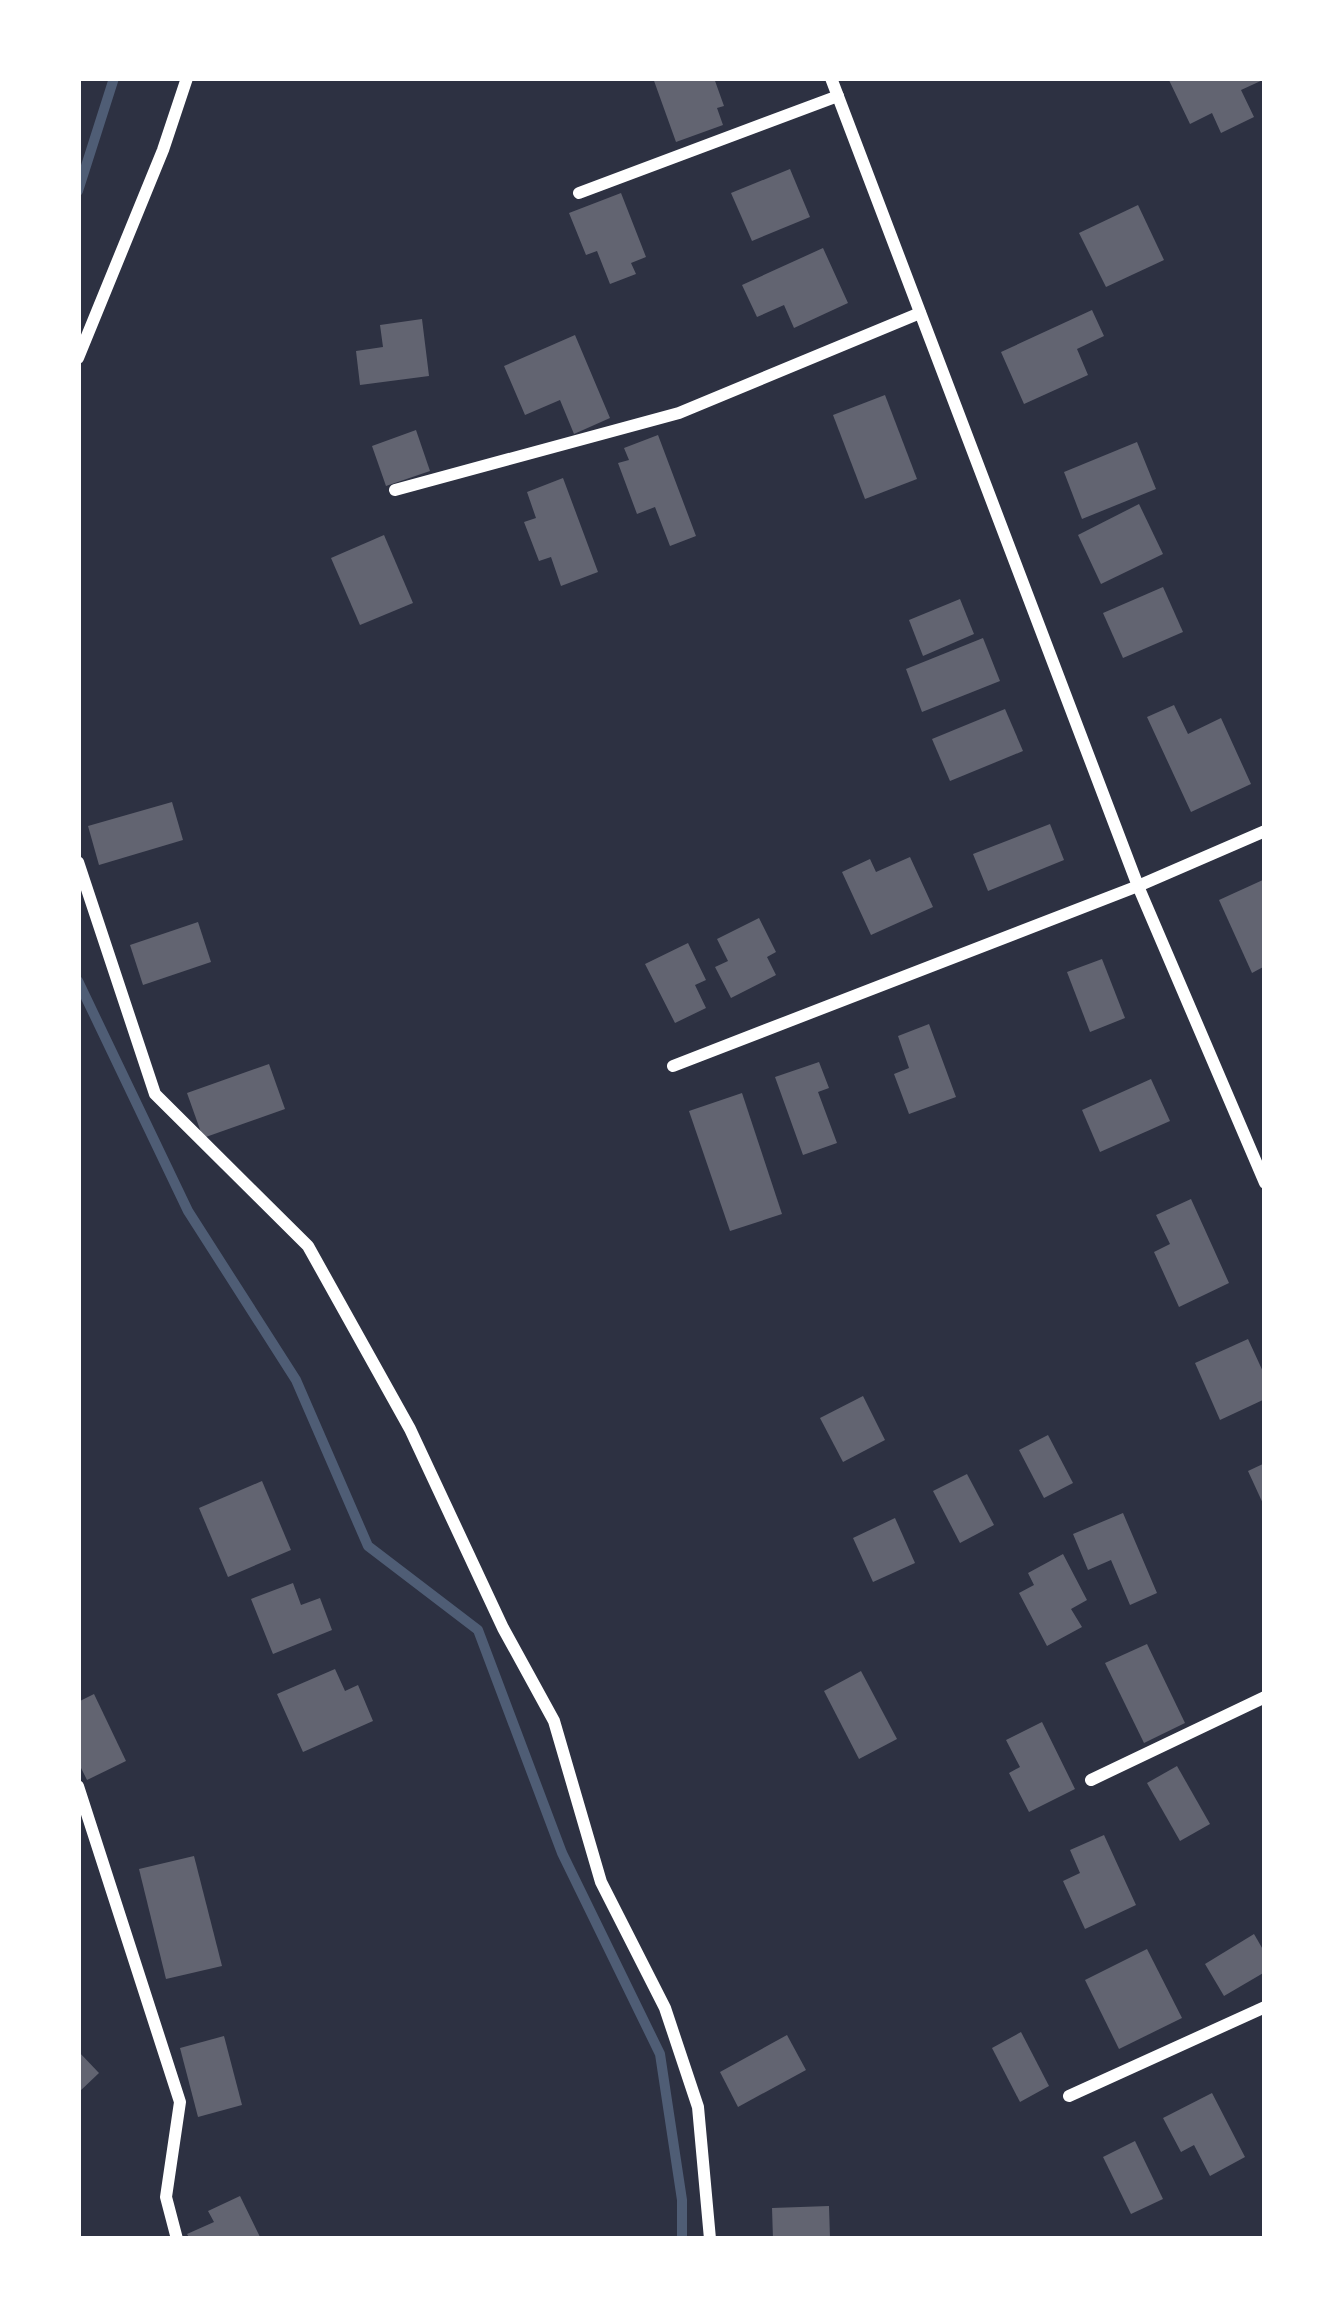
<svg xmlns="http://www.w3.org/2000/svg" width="1343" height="2317" font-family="'Noto Sans',sans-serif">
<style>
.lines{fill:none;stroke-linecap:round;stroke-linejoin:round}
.stream{stroke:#4f5d75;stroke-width:10}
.building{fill:#626471}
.minor{stroke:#fff;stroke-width:12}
</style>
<rect width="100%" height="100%" fill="#2d3142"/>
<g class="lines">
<g class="stream">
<path d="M78,191L114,78"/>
<path d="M78,981L188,1211L296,1380L368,1546L478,1630L562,1853L660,2054L682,2200V2239"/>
</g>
</g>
<g class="building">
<path d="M653,78H714L724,106L717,108L723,125L676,142Z"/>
<path d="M1168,78H1265V79L1241,90L1254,117L1221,133L1212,113L1190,124Z"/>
<path d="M790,169L810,217L752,241L731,193Z"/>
<path d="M621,193L646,257L631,263L636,274L610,284L597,251L586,255L569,213Z"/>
<path d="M1138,205L1164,260L1106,287L1079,233Z"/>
<path d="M823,248L848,303L794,328L784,305L757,317L742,285Z"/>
<path d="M1092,310L1104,336L1077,349L1088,375L1024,404L1001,352Z"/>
<path d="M422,319L429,376L360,385L356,351L383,347L380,325Z"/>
<path d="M575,335L610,418L574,434L560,400L525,415L504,366Z"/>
<path d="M885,395L917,479L865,499L833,415Z"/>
<path d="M416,430L430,471L386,486L372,446Z"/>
<path d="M658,435L696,536L670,546L655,507L637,514L618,463L629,460L624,448Z"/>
<path d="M1137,442L1156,489L1082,519L1064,472Z"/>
<path d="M563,478L598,572L561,586L551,557L539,561L524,522L536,518L527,492Z"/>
<path d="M1139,504L1163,554L1101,584L1078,535Z"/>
<path d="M384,535L413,603L360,625L331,558Z"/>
<path d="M1163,587L1183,632L1123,658L1103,613Z"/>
<path d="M960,599L974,634L923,656L909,620Z"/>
<path d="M983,638L1000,681L922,712L906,669Z"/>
<path d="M1174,705L1188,734L1221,718L1251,784L1191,812L1147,717Z"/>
<path d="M1005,709L1023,751L950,781L932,739Z"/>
<path d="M172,802L183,840L99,865L88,826Z"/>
<path d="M1050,824L1064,860L988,891L973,854Z"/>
<path d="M910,857L933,907L871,935L842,872L870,859L876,872Z"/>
<path d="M1265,879V966L1252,973L1219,900Z"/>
<path d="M759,918L776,952L767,957L776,975L731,998L715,967L728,961L717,939Z"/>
<path d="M198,922L211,962L143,985L130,945Z"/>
<path d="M688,943L706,980L695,985L706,1008L675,1023L645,964Z"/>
<path d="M1102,959L1125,1018L1090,1032L1067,972Z"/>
<path d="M929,1024L956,1097L909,1114L894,1074L909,1068L898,1036Z"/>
<path d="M819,1062L829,1088L818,1092L837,1143L803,1155L775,1077Z"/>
<path d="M269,1064L285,1109L203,1138L187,1093Z"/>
<path d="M1151,1079L1170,1121L1100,1152L1082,1110Z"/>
<path d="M742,1093L782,1214L730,1231L689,1111Z"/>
<path d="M1191,1199L1229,1283L1179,1307L1154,1252L1170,1244L1156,1215Z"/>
<path d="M1248,1339L1265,1376V1399L1220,1420L1195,1363Z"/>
<path d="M863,1396L885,1440L843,1462L820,1418Z"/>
<path d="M1048,1435L1073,1483L1044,1498L1019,1450Z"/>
<path d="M1265,1463V1508L1248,1471Z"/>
<path d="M967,1474L994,1525L960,1543L933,1491Z"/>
<path d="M262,1481L291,1550L228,1577L199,1508Z"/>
<path d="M1123,1513L1157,1593L1130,1605L1111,1560L1088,1570L1073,1534Z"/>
<path d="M895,1518L915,1563L873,1582L853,1538Z"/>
<path d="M1063,1554L1087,1600L1071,1609L1082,1627L1047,1646L1019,1593L1034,1585L1028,1573Z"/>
<path d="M293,1583L301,1605L320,1598L332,1630L273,1654L251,1599Z"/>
<path d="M1147,1644L1185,1723L1144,1743L1105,1663Z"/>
<path d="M335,1669L345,1691L358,1685L373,1721L303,1752L277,1694Z"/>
<path d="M861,1671L897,1739L859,1759L824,1691Z"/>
<path d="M94,1694L126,1761L87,1780L78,1762V1702Z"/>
<path d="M1042,1722L1075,1789L1029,1812L1009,1773L1020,1767L1006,1740Z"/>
<path d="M1177,1766L1210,1824L1180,1841L1147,1783Z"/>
<path d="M1104,1835L1136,1905L1085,1929L1063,1881L1080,1873L1070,1850Z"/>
<path d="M194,1856L222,1966L166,1979L139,1869Z"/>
<path d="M1254,1934L1265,1953V1972L1224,1996L1205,1964Z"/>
<path d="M1147,1949L1182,2018L1119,2049L1085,1980Z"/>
<path d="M1021,2032L1049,2086L1020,2102L992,2048Z"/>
<path d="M787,2035L806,2070L738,2107L720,2072Z"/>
<path d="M224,2036L242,2105L198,2117L180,2048Z"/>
<path d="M78,2051L99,2073L78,2093Z"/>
<path d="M1212,2093L1245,2157L1210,2176L1194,2145L1181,2152L1163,2118Z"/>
<path d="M1135,2141L1163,2199L1131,2214L1103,2157Z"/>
<path d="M240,2196L261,2239H190L187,2234L214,2222L208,2211Z"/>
<path d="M829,2206L830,2239H773L772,2208Z"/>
</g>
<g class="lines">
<g class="minor">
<path d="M831,78L1138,886L1265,1183"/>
<path d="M579,193L838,96"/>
<path d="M78,358L163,150L187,78"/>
<path d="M395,490L679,413L920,313"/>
<path d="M78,862L155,1094L308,1246L410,1429L503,1628L554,1721L601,1882L665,2008L698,2107L710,2239"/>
<path d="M673,1066L1138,886L1265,831"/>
<path d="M1091,1780L1265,1697"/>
<path d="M78,1786L180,2102L166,2197L177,2239"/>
<path d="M1069,2096L1265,2007"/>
</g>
</g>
<rect width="1343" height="2317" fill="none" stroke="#ffffff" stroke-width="162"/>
</svg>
